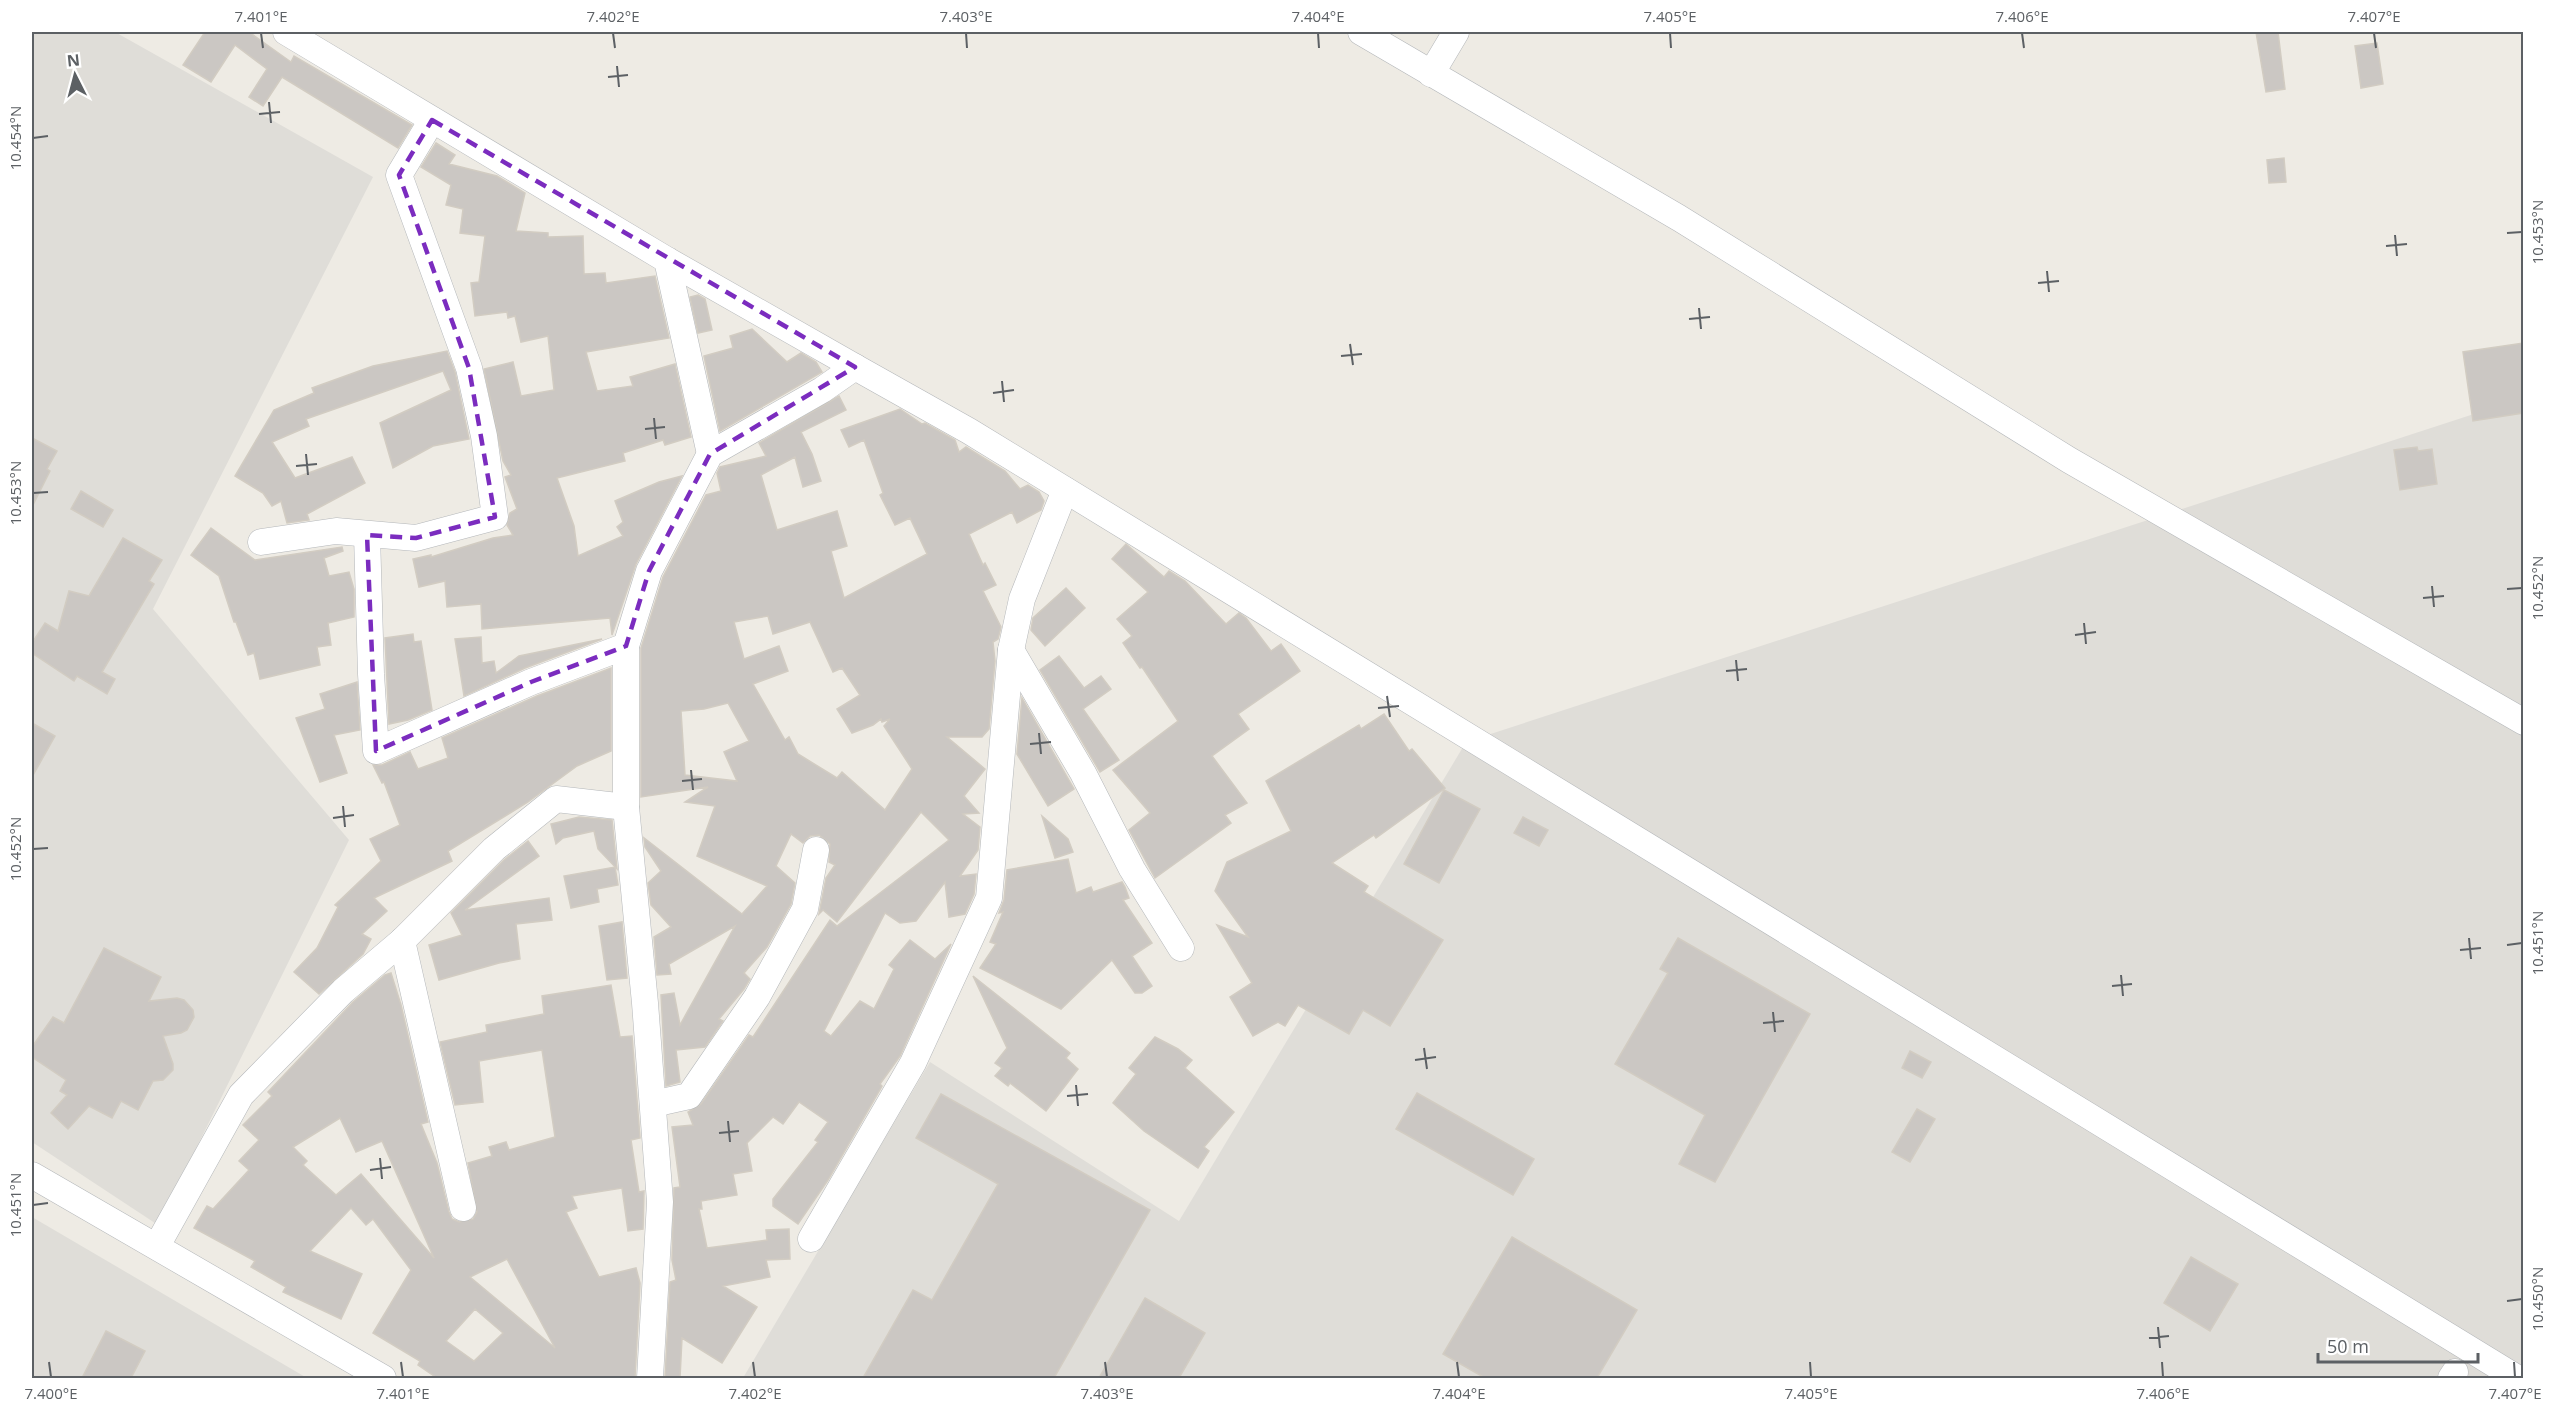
<svg xmlns="http://www.w3.org/2000/svg" width="2555" height="1410" font-family="'Open Sans',sans-serif">
<style>
.industrial{fill:#dfddd8}
.building{fill:#cbc7c3;stroke:#d2ccc2;stroke-width:1.5;fill-rule:evenodd}
.lines{fill:none;stroke-linecap:round;stroke-linejoin:round}
.minor-casing{stroke:#b4b7ba;stroke-width:27}
.minor{stroke:#fff;stroke-width:26}
.marked{fill:none;stroke:#7b2cbf;stroke-width:4.5;stroke-dasharray:12 8;stroke-linejoin:round}
.ticks{fill:none;stroke:#5c6064;stroke-width:2}
.neatline{fill:none;stroke:#5c6064;stroke-width:2}
.ticks-label{font-size:15px;text-anchor:middle;fill:#5c6064}
</style>
<rect width="100%" height="100%" fill="#eeebe4"/>
<g class="industrial">
<path d="M32,32H115L373,177L153,609L349,840L158,1225L32,1142Z"/>
<path d="M2523,398V1378H743L930,1062L1179,1221L1466,742Z"/>
<path d="M32,1217L307,1378H32Z"/>
</g>
<g class="building">
<path d="M205,32H249L291,62L294,56L412,125L398,148L282,77L263,106L249,97L267,69L235,45L211,82L183,65Z"/>
<path d="M2256,32H2278L2285,89L2266,92Z"/>
<path d="M2377,43L2383,84L2361,88L2355,46Z"/>
<path d="M436,143L455,155L449,164L497,176L525,193L516,231L548,233V237L583,236L584,274L605,273L606,283L655,276L669,338L586,352L597,391L633,386L630,377L675,364L691,437L665,445L663,440L623,453L625,461L557,478L574,526L578,556L623,536L617,527L623,522L615,501L659,482L682,476L636,564L612,635L610,618L482,629L481,604L447,607L445,581L419,587L413,559L431,555V557L493,538L513,535L507,525L510,513L517,509L505,477L511,475L503,461L484,369L513,362L521,396L554,390L548,336L521,342L515,316L508,318L507,312L475,316L471,283L479,282L485,236L460,233L463,209L446,205L451,185L421,167Z"/>
<path d="M2284,158L2286,182L2269,183L2267,160Z"/>
<path d="M698,295L705,299L712,330L698,333L690,297Z"/>
<path d="M752,329L787,362L801,353L816,362L822,372L720,431L704,356L733,348L730,336Z"/>
<path d="M2523,343V413L2473,421L2463,352Z"/>
<path d="M447,351L455,372L469,439L433,446L393,468L380,423L451,390L443,371L306,419L309,426L272,442L295,478L352,457L365,483L307,514L309,520L287,523L281,501L272,506L263,493L235,476L274,410L314,393L312,388L373,366Z"/>
<path d="M839,396L846,410L801,432L812,454L821,481L803,487L795,457L761,475L777,530L837,511L847,546L831,551L844,598L927,554L910,518L895,525L880,495L883,493L864,440L849,447L841,430L900,409L922,424L925,423L955,440L959,452L966,447L1005,471L1020,489L1028,485L1039,492L1044,501L1041,510L1017,523L1012,512L969,534L983,565L985,563L996,585L983,591L1001,627L998,639L993,642L995,661L989,729L982,737H947L985,769L964,796L979,813L963,814L980,827L978,850L960,876L976,874L974,894L965,914L949,917L945,882L916,921L900,923L885,913L824,1031L831,1036L860,1001L874,1009L894,969L889,965L910,940L935,959L951,944L900,1056L880,1084L882,1086L828,1180L798,1224L773,1206V1199L818,1142L815,1140L828,1122L799,1102L783,1124L773,1117L747,1143L752,1171L733,1174L737,1195L701,1201L702,1209H699L707,1248L767,1240L766,1230L789,1229L790,1259L766,1260L770,1277L723,1286L757,1307L722,1363L682,1338L680,1378H665L670,1282L676,1280L672,1260L674,1188L680,1187L672,1127L693,1125L688,1112L701,1104L749,1035L753,1037L830,920L837,926L949,840L921,812L837,922L823,910L819,914L826,878L835,865L829,862L830,844L819,835L810,836L803,843L791,834L776,866L795,883L791,904L767,947L744,973L750,979L744,989L719,1019L723,1021L705,1047L676,1050L680,1082L666,1086L661,995L674,993L680,1025L735,926L669,964L671,974L657,975L654,937L671,927L651,905L648,883L661,871L645,847L644,838L742,914L767,886L697,856L715,806L685,802L708,787L641,797V648L663,577L706,495L721,491L717,473L720,467L766,456L759,443ZM768,616L773,634L810,622L833,672L842,668L860,695L837,709L852,733L873,725L881,719L882,722L890,719L884,726L912,769L885,810L842,772L837,778L798,754L789,737L785,740L753,684L788,671L779,646L744,659L734,622ZM728,703L749,741L724,752L737,781L685,775L681,711L704,709Z"/>
<path d="M32,438L57,451L47,469L50,471L32,507Z"/>
<path d="M2417,447L2418,451L2432,449L2437,484L2400,490L2394,450Z"/>
<path d="M81,491L113,510L103,527L71,509Z"/>
<path d="M211,528L255,560L342,547L343,551L324,558L329,576L349,572L354,589V617L328,623L331,645L317,647L320,665L260,679L254,653L248,655L236,622H234L219,576L191,555Z"/>
<path d="M123,538L162,560L149,581L154,584L102,672L115,679L107,694L77,676L74,681L32,653V643L45,623L58,631L69,591L89,596Z"/>
<path d="M1126,544L1164,577L1169,571L1185,581L1226,624L1239,613L1246,618L1271,651L1281,644L1300,671L1238,714L1249,729L1212,756L1247,803L1225,815L1231,823L1155,878L1129,830L1150,813L1113,770L1178,721L1142,667L1140,668L1123,643L1132,636L1117,619L1148,592L1112,559Z"/>
<path d="M1066,588L1085,608L1045,646L1031,630L1033,618Z"/>
<path d="M413,634L414,642L421,641L432,710L408,720L389,724L385,638Z"/>
<path d="M481,637L482,663L494,661L496,673L519,656L602,639L525,668L464,696L455,639Z"/>
<path d="M1059,656L1084,688L1101,676L1111,689L1083,709L1119,760L1100,772L1040,670Z"/>
<path d="M611,668V751L577,766L528,802L448,851L452,861L374,898L387,911L362,934L371,939L363,954L319,994L294,972L317,948L338,907L335,905L381,861L370,839L400,825L384,782L382,783L373,765H382L410,752L418,769L448,758L442,738L537,696Z"/>
<path d="M357,682L360,730L334,735L347,773L320,782L296,718L325,709L320,694Z"/>
<path d="M1022,698L1074,789L1048,806L1017,754Z"/>
<path d="M1384,714L1409,751L1412,749L1445,788L1376,838L1374,835L1332,863L1368,886L1364,892L1443,940L1390,1026L1363,1010L1349,1034L1298,1005L1285,1026L1278,1022L1253,1036L1230,997L1252,983L1217,925L1248,937L1215,891L1227,862L1291,831L1266,781L1359,725L1361,729Z"/>
<path d="M32,723L55,736L32,777Z"/>
<path d="M1444,790L1480,809L1439,883L1404,864Z"/>
<path d="M1042,816L1068,839L1073,852L1055,858Z"/>
<path d="M579,817L612,820L617,869L598,849L594,831L563,838L556,844L551,824Z"/>
<path d="M1523,817L1548,830L1539,846L1514,833Z"/>
<path d="M528,841L539,856L465,910L549,898L552,920L516,924L520,959L499,963L439,980L429,945L462,935L451,913L504,860Z"/>
<path d="M1068,859L1076,893L1091,887L1093,892L1122,882L1125,887L1129,898L1123,900L1152,943L1132,956L1152,986L1142,993H1135L1112,960L1061,1009L980,968L996,944L990,942L1003,912L999,913L1004,900L1007,870Z"/>
<path d="M615,867L618,885L597,889L599,902L571,908L564,876Z"/>
<path d="M622,922L627,978L607,980L599,926Z"/>
<path d="M1678,938L1810,1014L1715,1182L1679,1164L1705,1115L1615,1064L1668,973L1660,969Z"/>
<path d="M104,948L161,977L149,1001L177,998L184,1000L193,1010L194,1017L187,1030L181,1033L163,1036L173,1064V1070L163,1080L153,1081L138,1110L121,1101L112,1118L89,1106L68,1129L51,1113L67,1095L60,1091L66,1080L32,1057V1047L53,1017L64,1023Z"/>
<path d="M391,973L401,1005L428,1122L421,1124L437,1163L449,1212L452,1219L459,1222L473,1219L477,1212L468,1163L492,1156L489,1147L506,1142L509,1150L555,1137L542,1050L479,1061L483,1102L455,1105L440,1042L487,1032L486,1025L544,1014L542,996L611,985L620,1037L632,1036L640,1138L631,1140L639,1192L644,1191L643,1229L628,1231L622,1188L572,1196L577,1208L566,1212L599,1277L636,1268L640,1283L635,1378H437L418,1365L420,1361L373,1333L411,1270L373,1219L366,1225L351,1208L310,1251L362,1274L341,1319L283,1292L286,1287L251,1267L255,1261L194,1228L207,1206L213,1209L249,1170L239,1161L259,1140L243,1125L272,1096L268,1092L353,1002L385,975ZM340,1118L356,1152L382,1141L434,1258L361,1174L336,1195L303,1165L307,1161L293,1147ZM507,1259L555,1348L470,1277ZM475,1309L503,1333L474,1361L446,1341Z"/>
<path d="M973,976L1070,1053L1066,1058L1078,1069L1046,1111L1010,1083L1008,1086L995,1076L1002,1068L995,1063L1007,1048Z"/>
<path d="M1155,1037L1178,1049L1192,1060L1185,1068L1234,1112L1204,1147L1209,1151L1198,1168L1144,1131L1113,1103L1136,1074L1129,1068Z"/>
<path d="M1910,1051L1931,1062L1922,1078L1902,1068Z"/>
<path d="M1417,1093L1534,1159L1513,1195L1396,1129Z"/>
<path d="M941,1094L1150,1210L1054,1378H863L913,1290L932,1300L998,1184L916,1138Z"/>
<path d="M1917,1109L1935,1119L1910,1162L1892,1152Z"/>
<path d="M1512,1237L1637,1310L1597,1378H1485L1443,1354Z"/>
<path d="M2191,1257L2238,1284L2210,1331L2164,1303Z"/>
<path d="M1145,1298L1205,1333L1179,1378H1099Z"/>
<path d="M106,1331L145,1351L131,1378H82Z"/>
</g>
<g class="lines">
<g class="minor-casing">
<g id="minor">
<path d="M286,32L667,260L710,454"/>
<path d="M1361,32L1679,218L2069,460L2524,722"/>
<path d="M1431,74L1456,32"/>
<path d="M667,260L855,367"/>
<path d="M367,535L371,674L376,751L531,682L626,646"/>
<path d="M261,542L336,531L416,538L495,517L484,436L469,368L399,175L432,120"/>
<path d="M1011,650L1083,773L1132,869L1181,948"/>
<path d="M402,941L463,1208"/>
<path d="M653,1104L689,1096L757,997L805,909L816,850"/>
<path d="M32,1175L383,1378"/>
<path d="M811,1239L913,1063L989,898L1011,650L1022,599L1065,490"/>
<path d="M157,1246L241,1095L343,991L402,941L494,849L556,799L626,807"/>
<path d="M650,1378L660,1202L645,1003L626,807V646L649,571L710,454L822,390L855,367L969,431L2517,1378"/>
<path d="M2451,1378L2455,1372"/>
</g>
</g>
<use href="#minor" class="minor"/>
</g>
<path class="marked" d="M432,120L855,367L710,454L649,571L626,646L531,682L376,751L367,535L416,538L495,517L469,368L399,175Z"/>
<path class="ticks" d="M261,33L263,48M613,33L615,48M966,33L967,48M1318,33L1319,48M1670,33L1671,48M2022,33L2024,48M2374,33L2376,48M617,66L619,87M608,77L628,75M269,102L271,123M259,114L280,112M33,138L48,136M2507,233L2522,232M2395,235L2397,256M2386,246L2407,244M2047,271L2049,292M2038,283L2059,281M1699,308L1701,329M1689,319L1710,317M1350,344L1353,365M1341,356L1362,354M1002,381L1004,402M993,393L1014,390M654,418L656,439M645,429L665,427M306,454L308,475M296,466L317,464M33,493L48,492M2432,586L2434,607M2507,589L2522,588M2423,598L2444,596M2084,623L2086,644M2075,635L2096,632M1736,660L1738,681M1726,671L1747,669M1387,696L1390,717M1378,708L1399,706M1039,733L1041,754M1030,744L1051,742M691,770L693,790M682,781L702,779M343,806L345,827M333,818L354,815M33,849L48,848M2469,938L2471,959M2507,945L2522,943M2460,950L2481,948M2121,975L2123,996M2112,986L2132,984M1773,1012L1775,1032M1763,1023L1784,1021M1424,1048L1427,1069M1415,1060L1436,1057M1076,1085L1078,1106M1067,1096L1088,1094M728,1121L730,1142M719,1133L739,1131M380,1158L382,1179M370,1170L391,1167M33,1205L48,1203M2507,1301L2522,1299M2158,1327L2160,1348M2149,1338L2169,1336M49,1362L51,1377M401,1362L403,1377M753,1362L755,1377M1105,1362L1107,1377M1457,1362L1459,1377M1810,1362L1811,1377M2162,1362L2163,1377M2514,1362L2515,1377"/>
<rect width="2555" height="1410" fill="none" stroke="#ffffff" stroke-width="66"/>
<g transform="translate(75 75) rotate(354)" stroke="#ffffff" stroke-width="4.5" paint-order="stroke">
<path d="M0-4.5L10 22L0 15L-10 22Z" fill="#5c6064"/>
<text y="-9" font-size="16" font-weight="bold" text-anchor="middle" fill="#5c6064">N</text>
</g>
<path d="M2318 1353v9h160v-9" fill="none" stroke="#5c6064" stroke-width="3"/>
<text x="2327" y="1353" font-size="18" fill="#5c6064" stroke="#ffffff" stroke-width="4.5" paint-order="stroke">50 m</text>
<rect x="33" y="33" width="2489" height="1344" class="neatline"/>
<g class="ticks-label">
<text x="261" y="22">7.401°E</text>
<text x="613" y="22">7.402°E</text>
<text x="966" y="22">7.403°E</text>
<text x="1318" y="22">7.404°E</text>
<text x="1670" y="22">7.405°E</text>
<text x="2022" y="22">7.406°E</text>
<text x="2374" y="22">7.407°E</text>
<text transform="translate(16 138) rotate(-90)" y="5">10.454°N</text>
<text transform="translate(2538 232) rotate(-90)" y="5">10.453°N</text>
<text transform="translate(16 493) rotate(-90)" y="5">10.453°N</text>
<text transform="translate(2538 588) rotate(-90)" y="5">10.452°N</text>
<text transform="translate(16 849) rotate(-90)" y="5">10.452°N</text>
<text transform="translate(2538 943) rotate(-90)" y="5">10.451°N</text>
<text transform="translate(16 1205) rotate(-90)" y="5">10.451°N</text>
<text transform="translate(2538 1299) rotate(-90)" y="5">10.450°N</text>
<text x="51" y="1399">7.400°E</text>
<text x="403" y="1399">7.401°E</text>
<text x="755" y="1399">7.402°E</text>
<text x="1107" y="1399">7.403°E</text>
<text x="1459" y="1399">7.404°E</text>
<text x="1811" y="1399">7.405°E</text>
<text x="2163" y="1399">7.406°E</text>
<text x="2515" y="1399">7.407°E</text>
</g>
</svg>
